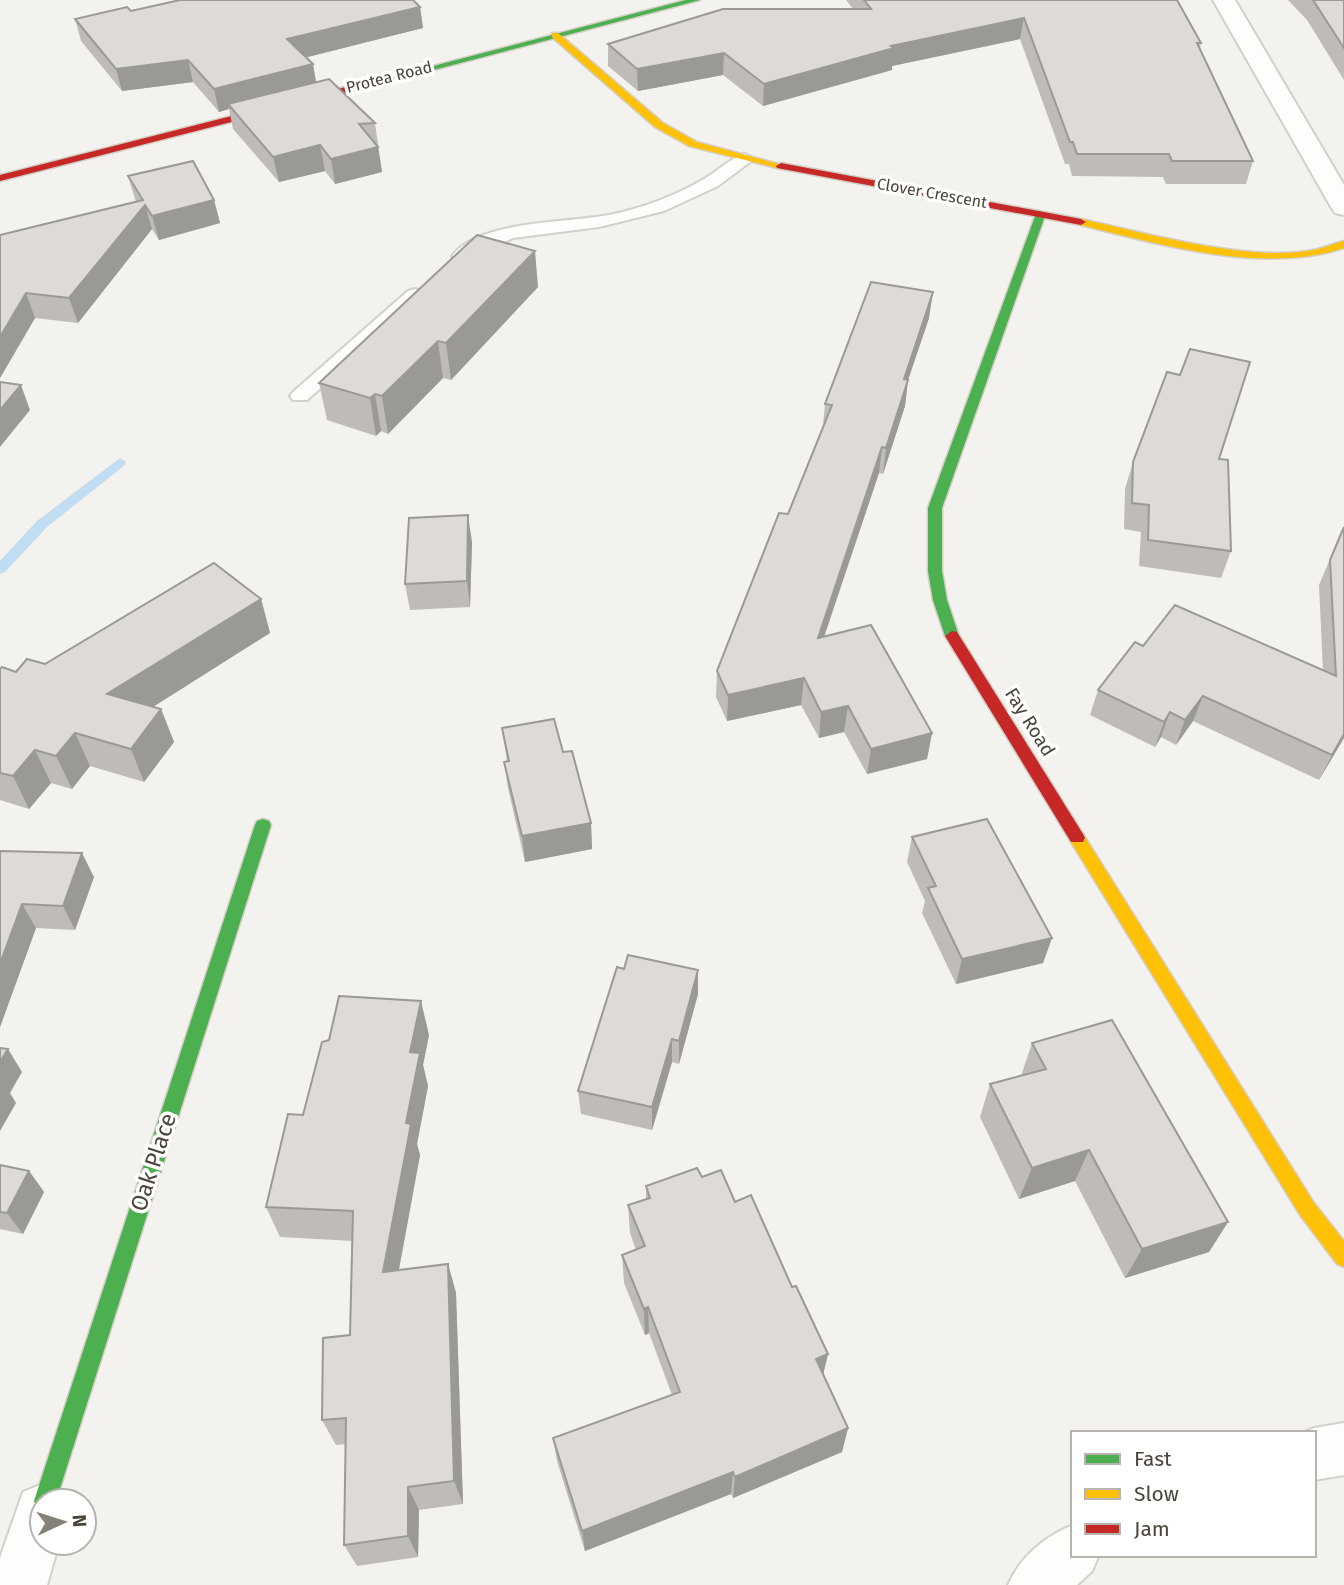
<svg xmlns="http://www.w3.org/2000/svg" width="1344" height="1585" font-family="'Fira Sans',sans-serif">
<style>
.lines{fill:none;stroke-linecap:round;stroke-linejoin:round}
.stream{fill:#c0ddf1;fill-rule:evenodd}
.lane-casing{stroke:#d2d0cb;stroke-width:4}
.street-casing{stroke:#d2d0cb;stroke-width:4}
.fast-casing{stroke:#d3cfc5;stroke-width:3}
.slow-casing{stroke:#d3cfc5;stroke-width:3}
.jam-casing{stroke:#d3cfc5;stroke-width:3}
.lane{fill:#fdfdfc;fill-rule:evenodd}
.street{fill:#fdfdfc;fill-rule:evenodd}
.fast{fill:#4caf50;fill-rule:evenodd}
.slow{fill:#ffc107;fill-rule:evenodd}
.jam{fill:#c62828;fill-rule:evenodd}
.wall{fill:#bfbcb8}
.shaded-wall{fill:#9b9996}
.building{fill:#dedbd6;stroke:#9b9996;stroke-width:2}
.labels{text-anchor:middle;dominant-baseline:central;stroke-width:7;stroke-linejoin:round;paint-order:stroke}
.far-street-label{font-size:16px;fill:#4b4439;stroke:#fff}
.street-label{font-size:19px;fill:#4b4439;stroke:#fff}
.near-street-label{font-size:23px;fill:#4b4439;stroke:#fff}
</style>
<rect width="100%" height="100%" fill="#f4f2ee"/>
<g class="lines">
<path class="stream" d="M120,458L126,462L125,465L47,527L5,572L0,574V561L37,521Z"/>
<g class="lane-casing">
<g id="lane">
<path d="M745,154L754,159L718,186L664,211L599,227L513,238L461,262L452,256C479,220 568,223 609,215C643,208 675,196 704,179C717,172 731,157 745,154Z"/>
<path d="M415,289L422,291L425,295L422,299L307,400H293L290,396L293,392L408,291Z"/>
</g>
</g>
<g class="street-casing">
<g id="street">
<path d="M1213,0H1235L1344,185V215L1335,213L1331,207Z"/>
<path d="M1344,1423V1475L1314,1480V1433H1302L1314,1428Z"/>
<path d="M42,1484L61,1492L65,1501H42V1543H59L47,1585H0V1558L23,1492Z"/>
<path d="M1073,1525V1555H1099L1092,1571L1077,1585H1008C1020,1557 1045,1536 1073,1525Z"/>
</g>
</g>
<g class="fast-casing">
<g id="fast">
<path d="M686,0H700L380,84L372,82Z"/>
<path d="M1037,211L1046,213L942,508V571L947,600L959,636L952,641L945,636L933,600L928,571V508Z"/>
<path d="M263,819L269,821L271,825L56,1501H42V1511L37,1509L34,1501L255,825L257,821Z"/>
</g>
</g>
<g class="slow-casing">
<g id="slow">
<path d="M552,33H558L663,123L697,142L786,166L781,169L689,146L655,127L552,37Z"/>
<path d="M1081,219C1146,233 1254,264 1318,249C1327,247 1335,243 1344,241V248C1263,275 1158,244 1077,224V220Z"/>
<path d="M1077,832L1083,834L1314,1203L1344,1241V1267L1337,1264L1300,1215L1071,842L1069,838L1071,834Z"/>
</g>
</g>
<g class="jam-casing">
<g id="jam">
<path d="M377,79L380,80V84L0,181V175Z"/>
<path d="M781,163L1081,219L1086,222L1081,225L777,168L776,166Z"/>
<path d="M952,631L957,632L1083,834L1085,838L1083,842H1071L945,636Z"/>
</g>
</g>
<use href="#lane" class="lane"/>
<use href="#street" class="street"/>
<use href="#fast" class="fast"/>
<use href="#slow" class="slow"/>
<use href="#jam" class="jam"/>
</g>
<g class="wall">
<path d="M846,0H1177L1201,43L1200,48L1253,161L1246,184H1166L1163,177L1072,176L1069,164H1065L1020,39L892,66V70L763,106L723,75L638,91L608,66V44L853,9Z"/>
<path d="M1288,0H1344V80L1307,20Z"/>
<path d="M420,7L423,28L306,57L316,82L375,123L382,172L335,184L325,171L279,182L233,129L229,109L219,112L193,82L122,91L81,41L75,19L131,11Z"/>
<path d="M128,176L214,200L220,223L159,240L152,229L78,323L35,318L0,378V235L136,202Z"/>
<path d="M538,287L451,380L443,378L388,434L381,431L376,436L327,420L319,383Z"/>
<path d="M929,318L908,380L905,406L883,474L879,473L824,636L932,733L927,759L867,774L844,732L819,738L801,705L727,721L716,697L717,671L788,514L823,426L825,404Z"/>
<path d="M1219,459L1231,551L1221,578L1139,566L1141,532L1124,529L1125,489L1133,462Z"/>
<path d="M1344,526V738L1319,780L1193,721L1176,745L1161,737L1155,747L1090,715L1098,690L1143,646L1323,671L1319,585Z"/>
<path d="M472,542L470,607L410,610L405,584Z"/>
<path d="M261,599L270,633L153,707L161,709L174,742L144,782L90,766L72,789L51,783L29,809L0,800V669L16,672Z"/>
<path d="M502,728L563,752L591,823L592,849L525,862L508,788L504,762H507Z"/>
<path d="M912,837L1052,938L1043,963L956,984L922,913L925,901L907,862Z"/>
<path d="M0,851L94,877L75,930L36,928L0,1027Z"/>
<path d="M698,994L679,1064L672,1062L652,1130L581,1114L578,1091Z"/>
<path d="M429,1035L423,1065L428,1086L417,1144L420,1155L399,1270L448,1264L456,1293L463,1504L419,1510L418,1557L357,1566L344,1545L346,1444L336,1445L322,1420L350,1335L353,1241L280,1237L266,1207L303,1115Z"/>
<path d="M1032,1043L1228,1222L1209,1252L1125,1278L1075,1181L1019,1199L980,1117L990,1084L1021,1076Z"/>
<path d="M0,1165L29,1171L44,1192L23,1234L0,1229Z"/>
<path d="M702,1177L735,1202L792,1287L828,1354L823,1375L848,1428L842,1452L733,1498L731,1494L585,1551L557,1461L553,1438L672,1395L649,1333L645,1335L624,1283L622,1255L636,1250L630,1233L628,1205L646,1199V1186Z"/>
</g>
<g class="shaded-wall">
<path d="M420,7L423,28L292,61L287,39Z"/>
<path d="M1024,18L1020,39L892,66V70L763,106L764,84L891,46Z"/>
<path d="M724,53L723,75L638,91L637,69Z"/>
<path d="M188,60L193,82L122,91L116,69Z"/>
<path d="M313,64L317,87L228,104L229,109L219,112L214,89Z"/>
<path d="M320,145L325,171L279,182L273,157Z"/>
<path d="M378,147L382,172L335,184L331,159Z"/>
<path d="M214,200L220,223L159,240L152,216Z"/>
<path d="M145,205L152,229L78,323L69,298Z"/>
<path d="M535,251L538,287L451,380L446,343Z"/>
<path d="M933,292L929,318L908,380L905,406L883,474L886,448L904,379Z"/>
<path d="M26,293L35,318L0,378V337Z"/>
<path d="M438,341L443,378L388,434L382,396Z"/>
<path d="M21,385L30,410L0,447V410Z"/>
<path d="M375,394L381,431L376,436L370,398Z"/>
<path d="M882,447L879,473L815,664L818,638Z"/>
<path d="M468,515L472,542L470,607L467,581Z"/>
<path d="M261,599L270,633L121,727L107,694Z"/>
<path d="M804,678L801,705L727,721L728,695Z"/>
<path d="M1203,696L1193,721L1176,745L1185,720Z"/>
<path d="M848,706L844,732L819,738L821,712Z"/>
<path d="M161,709L174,742L144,782L131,749Z"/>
<path d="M1170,712L1161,737L1155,747L1164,722Z"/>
<path d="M75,733L90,766L72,789L56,756Z"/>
<path d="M932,733L927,759L867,774L871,749Z"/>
<path d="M1344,734V738L1319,780L1332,755Z"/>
<path d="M35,750L51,783L29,809L13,776Z"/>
<path d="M591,823L592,849L525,862L522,836Z"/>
<path d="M82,853L94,877L75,930L63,906Z"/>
<path d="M22,904L36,928L0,1027V964Z"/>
<path d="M1052,938L1043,963L956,984L962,959Z"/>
<path d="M698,970V994L679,1064V1041Z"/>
<path d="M421,1001L429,1035L423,1065L428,1086L417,1144L420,1155L393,1301L383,1272L406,1123L410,1052Z"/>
<path d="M672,1039V1062L652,1130V1107Z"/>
<path d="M8,1049L22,1072L10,1093L16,1103L0,1131V1062Z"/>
<path d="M1089,1150L1075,1181L1019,1199L1032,1168Z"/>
<path d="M29,1171L44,1192L23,1234L7,1213Z"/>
<path d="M1228,1222L1209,1252L1125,1278L1142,1249Z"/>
<path d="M448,1264L456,1293L463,1504L454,1481Z"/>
<path d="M648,1307L649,1333L645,1335L644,1309Z"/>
<path d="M828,1354L822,1379L816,1359Z"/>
<path d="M848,1428L842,1452L733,1498L735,1477Z"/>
<path d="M733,1472L731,1494L585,1551L582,1531Z"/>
<path d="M408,1487L419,1510L418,1557L408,1536Z"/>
</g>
<g class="building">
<path d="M180,0H413L420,7L287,39L313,64L214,89L188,60L116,69L75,19L127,7L131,11Z"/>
<path d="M864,0H1177L1201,43H1197L1253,161H1172L1169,154H1077L1073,142H1070L1024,18L891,46L894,48L764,84L724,53L637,69L608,44L723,9H871Z"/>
<path d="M1313,0H1344V48Z"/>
<path d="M329,79L375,123L359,124L378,147L331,159L320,145L273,157L228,104Z"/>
<path d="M193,161L214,200L152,216L145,205L69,298L26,293L0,337V235L143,200L128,176Z"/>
<path d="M477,235L535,251L446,343L438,341L382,396L375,394L370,398L319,383Z"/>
<path d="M871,282L933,292L904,379L908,380L886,448L882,447L818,638L871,625L932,733L871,749L848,706L821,712L804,678L728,695L717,671L779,513L788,514L832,405L825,404Z"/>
<path d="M1190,349L1250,362L1219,459L1228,460L1231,551L1148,540L1149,505L1132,503L1133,462L1167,372L1180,375Z"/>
<path d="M0,382L21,385L0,410Z"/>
<path d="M468,515L467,581L405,584L409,518Z"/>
<path d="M1344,527V734L1332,755L1203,696L1185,720L1170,712L1164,722L1098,690L1135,642L1143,646L1175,605L1336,676L1330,560Z"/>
<path d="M214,563L261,599L107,694L161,709L131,749L75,733L56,756L35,750L13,776L0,773V669L2,667L16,672L27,659L45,664Z"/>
<path d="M554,719L563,752L572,751L591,823L522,836L504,762L509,761L502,728Z"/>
<path d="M987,819L1052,938L962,959L928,888L936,886L912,837Z"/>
<path d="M0,851L82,853L63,906L22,904L0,964Z"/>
<path d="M628,955L698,970L679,1041L672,1039L652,1107L578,1091L617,967L624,969Z"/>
<path d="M339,996L421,1001L410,1052L420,1053L406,1123L411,1124L383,1272L448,1264L454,1481L408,1487V1536L344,1545L346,1418L322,1420L323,1338L350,1335L353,1211L266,1207L288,1114L303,1115L322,1042L329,1040Z"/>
<path d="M1112,1020L1228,1222L1142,1249L1089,1150L1032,1168L990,1084L1046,1069L1032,1043Z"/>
<path d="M0,1048L8,1049L0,1062Z"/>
<path d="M0,1165L29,1171L7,1213L0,1212Z"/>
<path d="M697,1168L702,1177L721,1170L735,1202L751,1195L792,1287L796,1286L828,1354L816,1359L848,1428L735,1477L733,1472L582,1531L553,1438L680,1392L648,1307L644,1309L622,1255L645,1246L628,1205L650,1198L646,1186Z"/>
</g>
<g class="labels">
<g class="far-street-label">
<text transform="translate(389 77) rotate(-14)">Protea Road</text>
<text transform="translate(932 193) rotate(10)">Clover Crescent</text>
</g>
<g class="street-label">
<text transform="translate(1030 722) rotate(58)">Fay Road</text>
</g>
<g class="near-street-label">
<text transform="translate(153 1162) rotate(-72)">Oak Place</text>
</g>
</g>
<rect x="1071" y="1431" width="245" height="126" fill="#ffffff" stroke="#b7b4b0" stroke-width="2"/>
<rect x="1085" y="1454" width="35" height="10" fill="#4caf50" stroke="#b7b4b0" stroke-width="2"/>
<text x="1134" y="1466" font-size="21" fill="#4b4439">Fast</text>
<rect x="1085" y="1489" width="35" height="10" fill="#ffc107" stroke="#b7b4b0" stroke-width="2"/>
<text x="1134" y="1501" font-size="21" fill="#4b4439">Slow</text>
<rect x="1085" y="1524" width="35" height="10" fill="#c62828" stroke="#b7b4b0" stroke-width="2"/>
<text x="1134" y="1536" font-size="21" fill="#4b4439">Jam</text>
<g transform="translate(63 1522) rotate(86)"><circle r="33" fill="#ffffff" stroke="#b7b4b0" stroke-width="2"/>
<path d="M0-5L12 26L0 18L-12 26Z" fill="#868178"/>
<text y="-10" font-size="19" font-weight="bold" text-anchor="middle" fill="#4b4439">N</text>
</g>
</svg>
